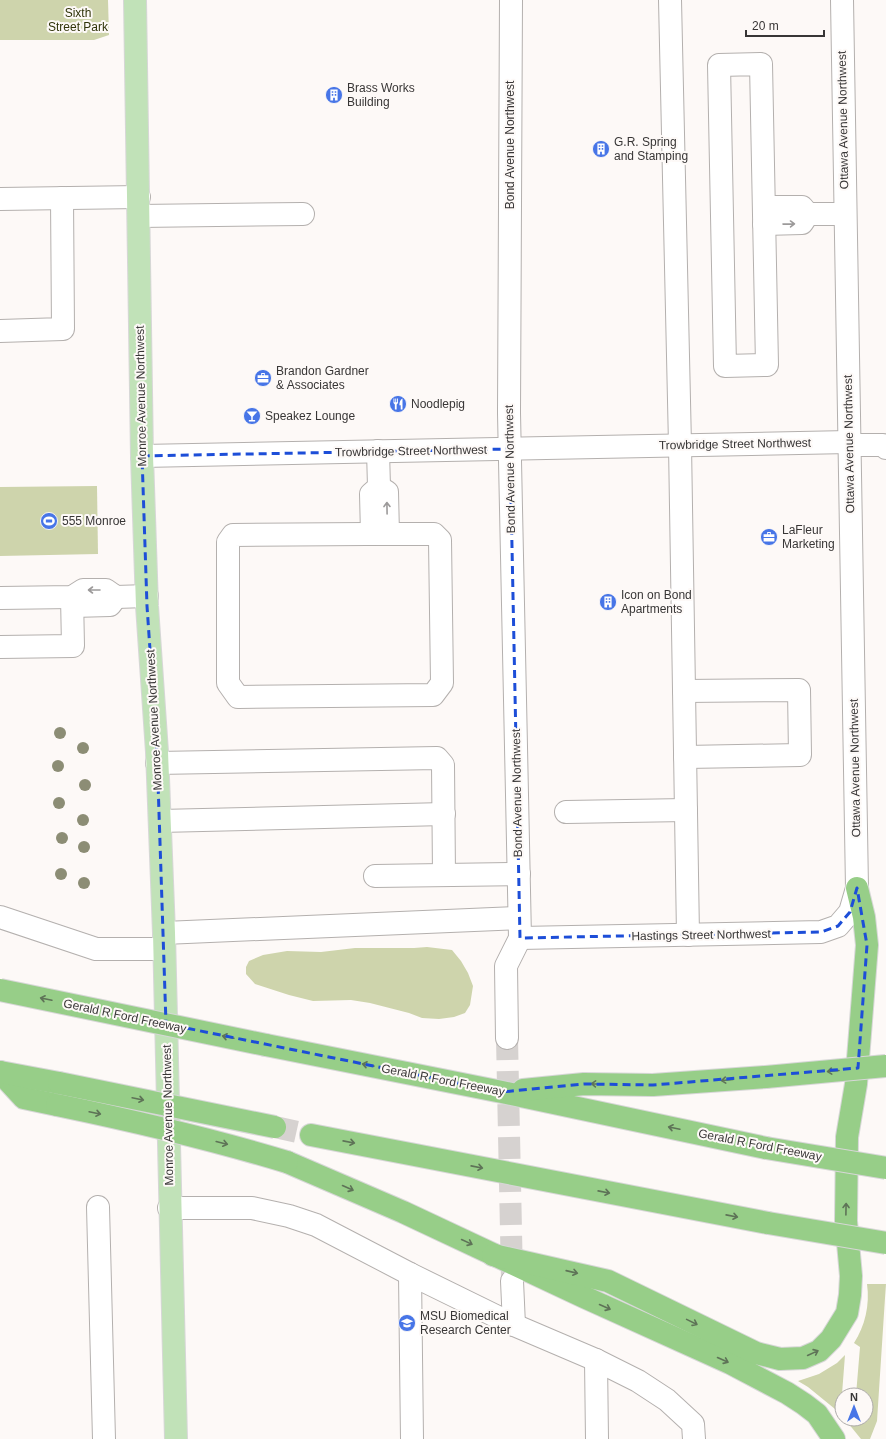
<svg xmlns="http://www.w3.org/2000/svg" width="886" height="1439" font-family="Helvetica,sans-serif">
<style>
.green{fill:#ced4ac}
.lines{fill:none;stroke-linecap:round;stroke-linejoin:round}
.minor-tunnel{stroke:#d6d2d0;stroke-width:22;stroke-dasharray:22 11;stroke-linecap:butt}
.highway-tunnel{stroke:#d6d2d0;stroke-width:22;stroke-dasharray:22 11;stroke-linecap:butt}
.minor-casing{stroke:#b4b0ae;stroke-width:24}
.major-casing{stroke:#d7d7d7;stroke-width:24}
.highway-casing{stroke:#d7d7d7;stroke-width:24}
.minor{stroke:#fff;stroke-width:22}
.major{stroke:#c1e2b8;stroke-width:22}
.highway{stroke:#97ce88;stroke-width:22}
.highway-bridge-casing{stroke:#d7d7d7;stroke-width:24;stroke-linecap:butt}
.highway-bridge{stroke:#97ce88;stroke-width:22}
.tree{fill:#8c8d75}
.oneway{stroke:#9c9a9a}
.oneway2{stroke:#5e7357}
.marked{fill:none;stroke:#1d4ed8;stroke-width:3;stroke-dasharray:8 5;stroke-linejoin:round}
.labels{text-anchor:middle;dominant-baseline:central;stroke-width:4;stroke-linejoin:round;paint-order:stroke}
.park-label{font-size:12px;fill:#30340a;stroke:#fdf9f7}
.poi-label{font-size:12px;fill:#383636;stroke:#fdf9f7;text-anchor:start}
.street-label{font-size:12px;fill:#383636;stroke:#fdf9f7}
</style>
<rect width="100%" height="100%" fill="#fdf9f7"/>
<g class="green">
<path d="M0,0H108L109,35L94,40H0Z"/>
<path d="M97,486L98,554L0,556V487Z"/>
<path d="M427,947L452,950L461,961L468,973L473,986L470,1005L465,1013L454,1017L439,1019L422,1018L409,1013L370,1003L351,1000L313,1001L289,995L255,984L246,974V967L249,961L263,955L287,951L321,952L355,948H414Z"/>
<path d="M867,1284H886L885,1298L877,1421L870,1439H861L848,1423V1419H866V1395H856L860,1347L854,1343C865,1326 870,1305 867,1284Z"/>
<path d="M845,1355L841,1407L835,1409L808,1387L798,1381L819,1374L837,1363Z"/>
</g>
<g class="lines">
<path class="minor-tunnel" d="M507,1038L512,1279"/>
<path class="highway-tunnel" d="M275,1127L311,1135"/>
<g class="minor-casing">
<g id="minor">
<path d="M670,0L680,445L688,935"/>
<path d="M761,64L767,365L725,366L719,65Z"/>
<path d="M0,199L139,197"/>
<path d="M764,207H802L808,214"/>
<path d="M808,214H844"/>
<path d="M139,216L303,214"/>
<path d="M764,224L802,223L808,214"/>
<path d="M0,331L63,329L62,198"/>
<path d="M849,445H883L886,448"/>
<path d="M142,456L849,442"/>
<path d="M379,487L387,492L388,534"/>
<path d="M367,534H434L440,540L442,683L433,695L238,697L228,683V542L233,535Z"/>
<path d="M372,534L371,494L379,487L378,451"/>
<path d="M0,598L72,597L83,590H106L116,597L147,596"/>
<path d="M73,606L110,605L116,597"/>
<path d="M0,647L73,646L72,597"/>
<path d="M684,691L799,690L800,755L685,757"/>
<path d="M157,763L437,758L443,765L444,875"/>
<path d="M566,812L686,810"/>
<path d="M160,821L444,814"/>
<path d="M375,876L519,874"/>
<path d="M0,917L96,949H164"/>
<path d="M164,933L519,918"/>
<path d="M520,938L821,932L838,926L850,912L857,888L842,0"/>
<path d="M507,1038L506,966L520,938L509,413L511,0"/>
<path d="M98,1207L104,1439"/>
<path d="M169,1208H252L289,1216L316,1225L410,1274L514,1325L596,1360L638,1381L667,1400L693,1424L694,1439"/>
<path d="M410,1274L412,1439"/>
<path d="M512,1281L514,1325"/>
<path d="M596,1360L597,1439"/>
</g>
</g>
<g class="major-casing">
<path id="major" d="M135,0L142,456L147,606L157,752L164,933L176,1439"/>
</g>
<g class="highway-casing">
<g id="highway">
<path d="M266,1045L502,1092L766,1148"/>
<path d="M0,1072L24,1098L57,1105"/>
<path d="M0,1072L59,1083"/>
<path d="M523,1090L584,1084L653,1085L766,1077"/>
<path d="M311,1135L768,1223"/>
<path d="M287,1162L403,1212L584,1297L730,1363L787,1393L804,1404L817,1414L834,1439"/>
<path d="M493,1255L608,1281L756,1353L780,1359L803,1358L819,1351L831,1339L847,1313L850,1295L851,1276L846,1221L847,1137L856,1084L867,945L864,917L857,888"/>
</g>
</g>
<use href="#minor" class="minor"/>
<use href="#major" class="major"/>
<use href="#highway" class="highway"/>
<g class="highway-bridge-casing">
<g id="highway-bridge">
<path d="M0,990L266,1045"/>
<path d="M766,1077L886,1066"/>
<path d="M59,1083L275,1127"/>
<path d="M57,1105C134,1121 211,1139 287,1162"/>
<path d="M766,1148L886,1168"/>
<path d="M768,1223L886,1243"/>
</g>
</g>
<use href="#highway-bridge" class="highway-bridge"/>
</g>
<g class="tree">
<circle cx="60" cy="733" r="6"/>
<circle cx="83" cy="748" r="6"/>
<circle cx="58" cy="766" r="6"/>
<circle cx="85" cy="785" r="6"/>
<circle cx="59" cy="803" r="6"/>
<circle cx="83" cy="820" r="6"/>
<circle cx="62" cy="838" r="6"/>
<circle cx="84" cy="847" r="6"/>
<circle cx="61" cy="874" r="6"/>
<circle cx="84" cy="883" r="6"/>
</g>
<defs><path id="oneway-shaft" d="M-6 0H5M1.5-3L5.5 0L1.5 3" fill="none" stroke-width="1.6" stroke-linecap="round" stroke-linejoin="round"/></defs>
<g class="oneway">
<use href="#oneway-shaft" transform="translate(789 224) rotate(-1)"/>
<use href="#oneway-shaft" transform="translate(387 508) rotate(-91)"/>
<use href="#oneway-shaft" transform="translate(94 590) rotate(180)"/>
</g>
<g class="oneway2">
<use href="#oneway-shaft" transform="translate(46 999) rotate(-168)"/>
<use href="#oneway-shaft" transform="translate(228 1037) rotate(-168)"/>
<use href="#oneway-shaft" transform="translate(368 1065) rotate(-169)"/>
<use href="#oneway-shaft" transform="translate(833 1071) rotate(175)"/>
<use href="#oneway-shaft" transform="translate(727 1080) rotate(175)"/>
<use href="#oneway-shaft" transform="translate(597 1084) rotate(-177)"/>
<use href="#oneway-shaft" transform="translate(138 1099) rotate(12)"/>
<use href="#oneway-shaft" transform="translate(95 1113) rotate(12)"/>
<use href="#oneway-shaft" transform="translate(674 1128) rotate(-168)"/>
<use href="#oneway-shaft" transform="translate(349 1142) rotate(11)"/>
<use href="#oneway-shaft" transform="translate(222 1143) rotate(14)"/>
<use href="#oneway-shaft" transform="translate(477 1167) rotate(11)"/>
<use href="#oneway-shaft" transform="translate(348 1188) rotate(24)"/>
<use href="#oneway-shaft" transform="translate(604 1192) rotate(11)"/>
<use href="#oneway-shaft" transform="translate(846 1209) rotate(-89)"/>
<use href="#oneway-shaft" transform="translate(732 1216) rotate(11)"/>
<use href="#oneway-shaft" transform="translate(467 1242) rotate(25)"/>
<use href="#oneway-shaft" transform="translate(572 1272) rotate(13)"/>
<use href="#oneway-shaft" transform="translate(605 1307) rotate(24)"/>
<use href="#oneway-shaft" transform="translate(692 1322) rotate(26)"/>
<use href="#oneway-shaft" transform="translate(813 1353) rotate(-25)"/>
<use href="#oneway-shaft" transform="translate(723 1360) rotate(24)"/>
</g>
<path class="marked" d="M510,449L520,938L821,932L838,926L850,912L857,888L867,945L858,1068L653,1085L584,1084L502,1092L166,1024L157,752L147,606L142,456Z"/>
<defs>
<g id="building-disc" transform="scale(0.9)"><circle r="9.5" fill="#4775e7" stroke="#fdf9f7"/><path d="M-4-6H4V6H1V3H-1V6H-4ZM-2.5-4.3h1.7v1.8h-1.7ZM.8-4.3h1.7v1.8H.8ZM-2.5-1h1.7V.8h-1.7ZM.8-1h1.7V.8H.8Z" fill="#fff"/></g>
<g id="office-disc" transform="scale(0.9)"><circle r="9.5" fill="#4775e7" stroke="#fdf9f7"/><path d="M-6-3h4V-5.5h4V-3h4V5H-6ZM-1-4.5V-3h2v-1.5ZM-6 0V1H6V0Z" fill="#fff"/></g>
<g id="restaurant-disc" transform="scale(0.9)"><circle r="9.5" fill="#4775e7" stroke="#fdf9f7"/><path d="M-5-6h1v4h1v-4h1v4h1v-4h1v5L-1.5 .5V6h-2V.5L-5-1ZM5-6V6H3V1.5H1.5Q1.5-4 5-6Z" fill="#fff"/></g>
<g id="bar-disc" transform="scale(0.9)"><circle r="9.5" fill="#4775e7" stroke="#fdf9f7"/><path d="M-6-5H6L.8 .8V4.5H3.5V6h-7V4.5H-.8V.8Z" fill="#fff"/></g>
<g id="stadium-disc" transform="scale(0.9)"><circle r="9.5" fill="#4775e7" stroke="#fdf9f7"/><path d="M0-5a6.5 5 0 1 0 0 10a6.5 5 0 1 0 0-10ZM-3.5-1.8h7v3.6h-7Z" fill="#fff"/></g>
<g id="university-disc" transform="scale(0.9)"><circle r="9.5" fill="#4775e7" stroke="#fdf9f7"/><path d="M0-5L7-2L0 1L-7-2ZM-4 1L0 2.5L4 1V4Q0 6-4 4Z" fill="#fff"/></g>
</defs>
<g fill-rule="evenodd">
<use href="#building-disc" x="334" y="95"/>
<use href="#building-disc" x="601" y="149"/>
<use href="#office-disc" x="263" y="378"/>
<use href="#restaurant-disc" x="398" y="404"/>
<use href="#bar-disc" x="252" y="416"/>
<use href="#stadium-disc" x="49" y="521"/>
<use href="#office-disc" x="769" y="537"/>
<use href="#building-disc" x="608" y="602"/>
<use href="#university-disc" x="407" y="1323"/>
</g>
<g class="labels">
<g class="park-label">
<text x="78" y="13">Sixth<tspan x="78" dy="14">Street Park</tspan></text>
</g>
<g class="poi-label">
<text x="347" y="88">Brass Works<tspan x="347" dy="14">Building</tspan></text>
<text x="614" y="142">G.R. Spring<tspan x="614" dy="14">and Stamping</tspan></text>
<text x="276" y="371">Brandon Gardner<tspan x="276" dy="14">&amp; Associates</tspan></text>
<text x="411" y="404">Noodlepig</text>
<text x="265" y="416">Speakez Lounge</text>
<text x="62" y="521">555 Monroe</text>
<text x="782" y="530">LaFleur<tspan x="782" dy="14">Marketing</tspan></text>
<text x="621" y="595">Icon on Bond<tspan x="621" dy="14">Apartments</tspan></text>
<text x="420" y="1316">MSU Biomedical<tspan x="420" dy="14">Research Center</tspan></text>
</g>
<g class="street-label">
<text transform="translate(843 120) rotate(-91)">Ottawa Avenue Northwest</text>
<text transform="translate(510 145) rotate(-90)">Bond Avenue Northwest</text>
<text transform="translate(141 396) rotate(-91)">Monroe Avenue Northwest</text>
<text transform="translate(735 444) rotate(-1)">Trowbridge Street Northwest</text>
<text transform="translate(849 444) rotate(-91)">Ottawa Avenue Northwest</text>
<text transform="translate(411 451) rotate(-1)">Trowbridge Street Northwest</text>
<text transform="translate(510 469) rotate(-91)">Bond Avenue Northwest</text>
<text transform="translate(154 720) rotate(-93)">Monroe Avenue Northwest</text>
<text transform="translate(855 768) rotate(-91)">Ottawa Avenue Northwest</text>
<text transform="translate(517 793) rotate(-91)">Bond Avenue Northwest</text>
<text transform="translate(701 935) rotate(-1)">Hastings Street Northwest</text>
<text transform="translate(125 1016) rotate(12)">Gerald R Ford Freeway</text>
<text transform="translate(443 1080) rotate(11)">Gerald R Ford Freeway</text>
<text transform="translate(168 1115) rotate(-91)">Monroe Avenue Northwest</text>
<text transform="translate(760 1145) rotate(11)">Gerald R Ford Freeway</text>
</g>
</g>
<g transform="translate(854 1407)"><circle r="19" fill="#fdf9f7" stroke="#aeabaa"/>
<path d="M0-3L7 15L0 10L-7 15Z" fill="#4775e7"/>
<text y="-6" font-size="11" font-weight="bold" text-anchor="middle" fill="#383636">N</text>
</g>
<path d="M746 30v6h78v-6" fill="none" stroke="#383636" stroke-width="2"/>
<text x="752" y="30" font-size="12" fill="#383636" stroke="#fdf9f7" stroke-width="3" paint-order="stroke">20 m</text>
</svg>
